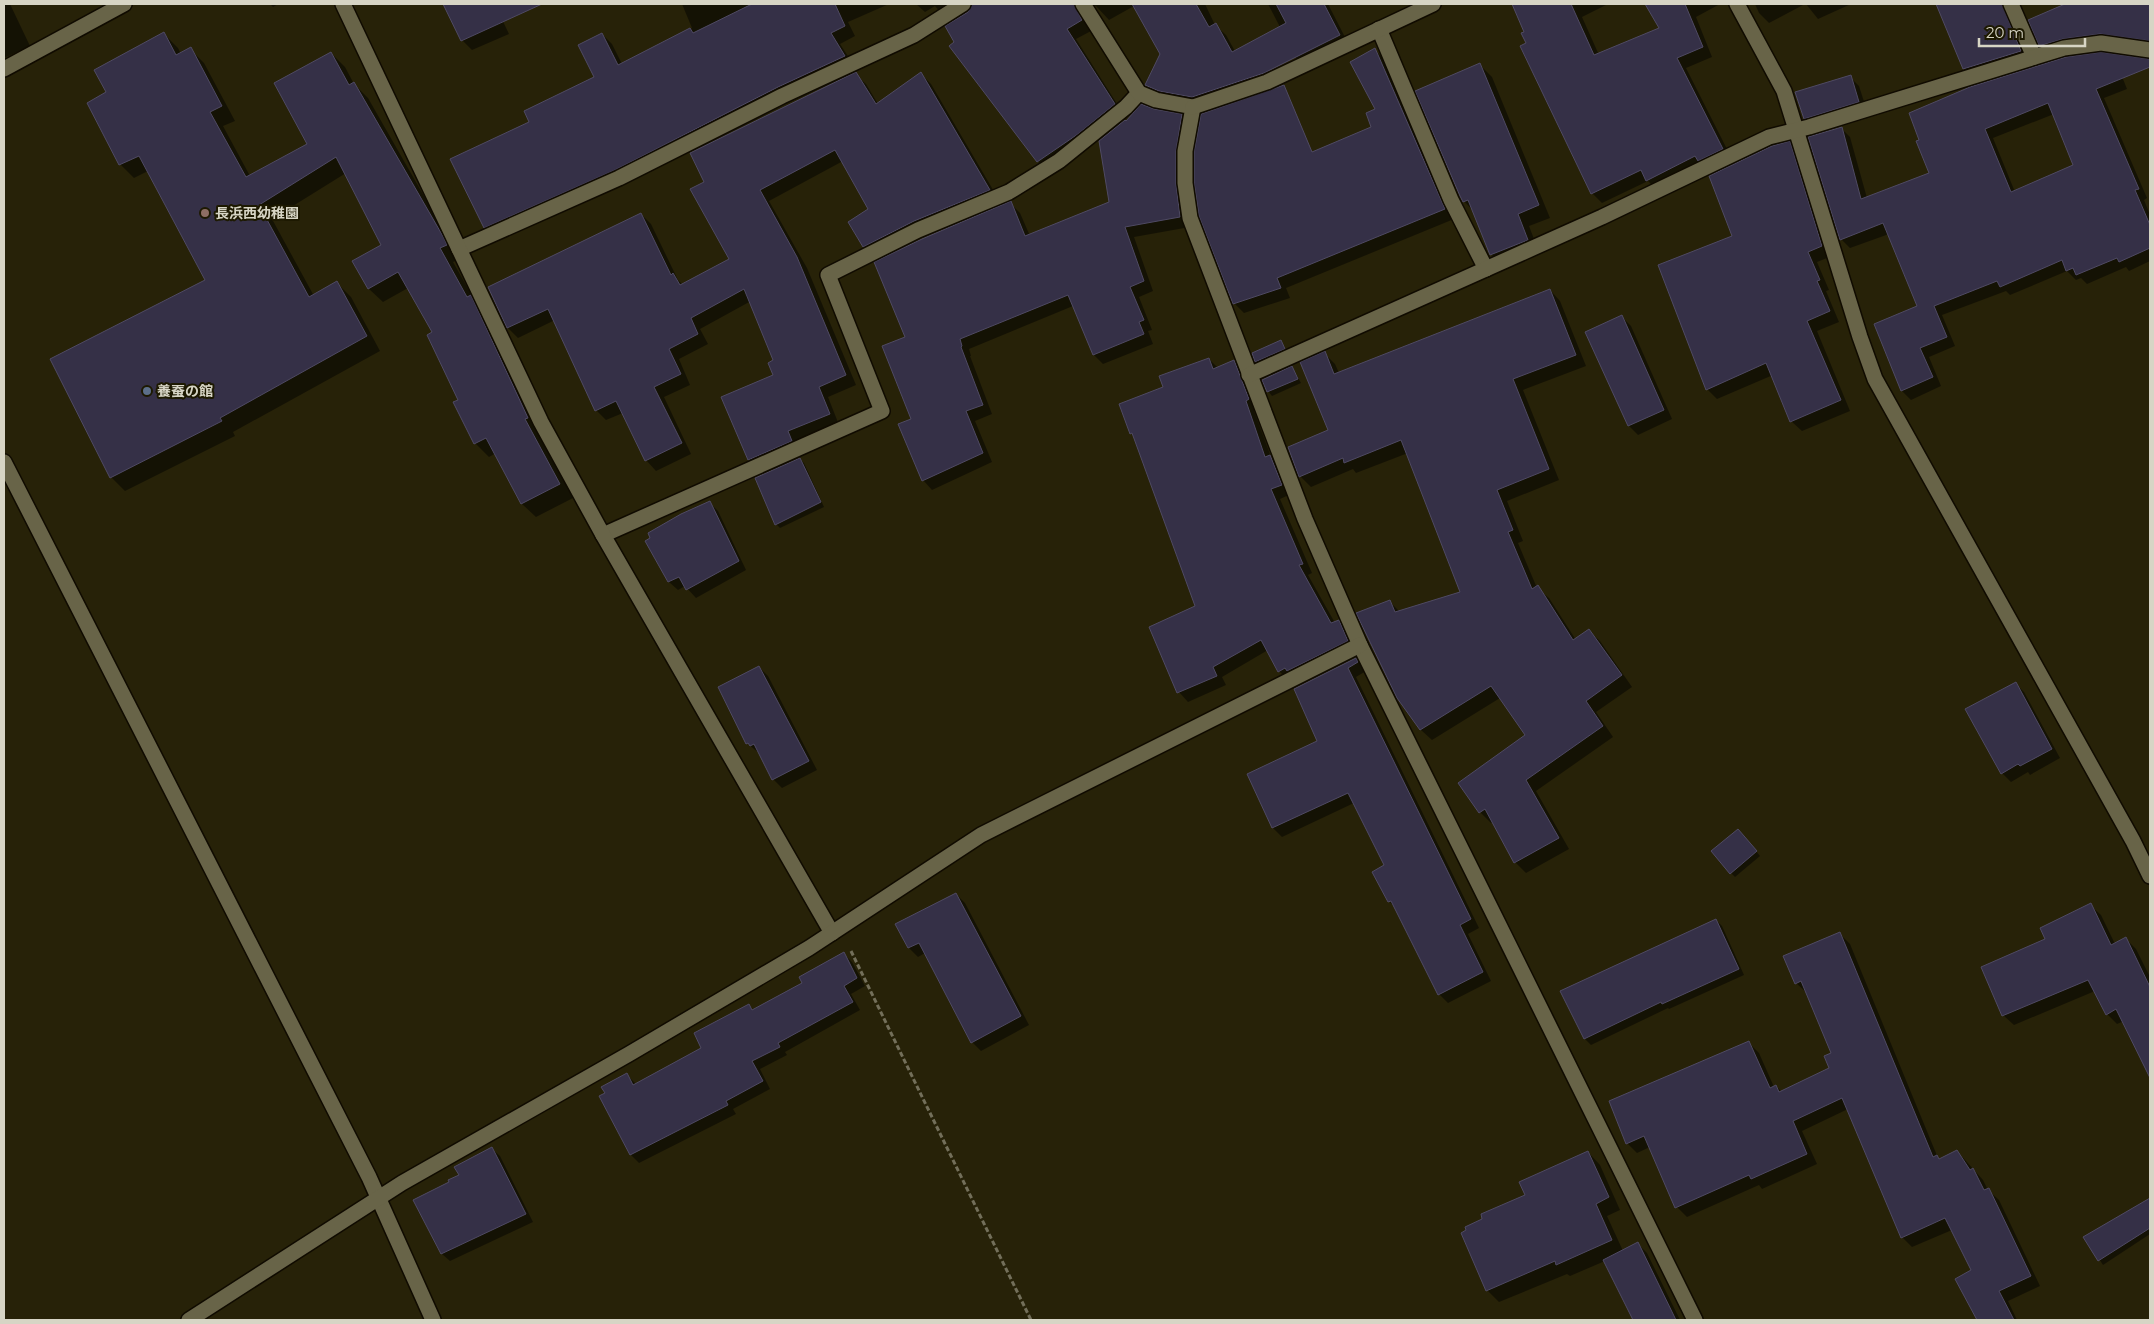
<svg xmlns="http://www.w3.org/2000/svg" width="2154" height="1324" font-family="Montserrat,'Noto Sans JP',sans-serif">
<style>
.shadow{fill:#0007;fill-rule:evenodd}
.building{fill:#353047;stroke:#4f4a63;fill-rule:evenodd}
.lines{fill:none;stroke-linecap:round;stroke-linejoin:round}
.lane-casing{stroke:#100b00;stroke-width:18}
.street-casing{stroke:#100b00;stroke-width:18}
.path{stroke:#736f5a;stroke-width:3;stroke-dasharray:5 2.5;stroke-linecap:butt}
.lane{stroke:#686448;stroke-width:15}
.street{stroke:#686448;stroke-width:15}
.education-dot{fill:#8d6e63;stroke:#1d1901;stroke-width:2}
.service-dot{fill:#5c6f8a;stroke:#1d1901;stroke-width:2}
.labels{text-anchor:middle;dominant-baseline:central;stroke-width:4;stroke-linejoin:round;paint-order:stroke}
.poi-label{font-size:14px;font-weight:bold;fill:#d7d5c5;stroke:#1d1901;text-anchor:start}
</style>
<rect width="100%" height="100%" fill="#272208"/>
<g class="shadow">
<path d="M4,4H10L30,46L4,58Z"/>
<path d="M270,4H278L273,7Z"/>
<path d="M445,4H513L498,11L509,34L472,50L462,40Z"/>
<path d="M682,4H889L848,22L855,36L840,44L855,67L495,237L485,227L531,123L596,78L602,34L612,44L622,64L692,28Z"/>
<path d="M916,4H1205L1215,25L1226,35L1256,89L1203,107L1156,94L1146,84L1161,54L1134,6L1109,20L1096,6H1088L1091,31L1076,39L1124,115L1048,171L1038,161L956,43L972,9V5L947,20L935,6L925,12Z"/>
<path d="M1268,4H1328L1349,45L1306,68L1296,58Z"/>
<path d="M1513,4H1608L1582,17L1599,55L1660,29L1646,4H1720L1696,17L1712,57L1686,68L1732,159L1657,190L1648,181L1602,203L1592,193L1527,44L1526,32Z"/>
<path d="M1755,4H1805L1769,23L1759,13Z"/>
<path d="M1806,4H1851L1818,19Z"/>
<path d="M1938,4H2008L2030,61L1974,79L1964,69Z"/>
<path d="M2067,4H2150V52L2114,47L2076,52L2054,59L2040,45L2030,21Z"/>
<path d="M164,34L178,48L181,54L190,49L204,63L235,121L223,126L250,176L308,144L331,53L345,67L354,84L368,98L457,254L460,259L453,262L475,301L484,311L541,432L538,433L573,498L536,517L522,504L496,453L489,457L475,443L434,333L408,288L383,302L369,289L353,262L383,245L346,173L272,219L314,296L337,283L351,297L380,351L233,432L235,436L125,491L111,477L207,281L148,171L134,178L120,164L108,93Z"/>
<path d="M1375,50L1385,60L1454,219L1286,288L1290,298L1244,313L1234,303L1307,183L1372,128L1376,110Z"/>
<path d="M2117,64L2127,89L2104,98L2147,198L2144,200L2150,215V261L2129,271L2126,267L2087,284L2081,278L2076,280L2067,271L2010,295L2006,291L1942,315L1955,346L1929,357L1941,386L1911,400L1902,391L1918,307L1889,234L1850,248L1841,239V128L1850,137L1867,198L1931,173L1918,142ZM2054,114L2075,166L2015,192L1993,138Z"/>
<path d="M1480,65L1492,77L1550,218L1529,226L1539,252L1503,266L1491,254L1474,212L1464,201Z"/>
<path d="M855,74L866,84L878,104L921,74L931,84L999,200L874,257L864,246L870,210L843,161L769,201L807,268L856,385L828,397L839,425L759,470L749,460L723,397L774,375L775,361L751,301L700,329L708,344L679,359L690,385L664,397L691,454L656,471L646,460L623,413L606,420L596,410L555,320L518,338L508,328L489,288L641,214L651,224L678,280L683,285L730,259L706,182Z"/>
<path d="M1850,77L1859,86L1867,111L1814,127L1805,118Z"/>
<path d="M1154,110L1182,116L1191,125L1190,227L1134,237L1153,291L1139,297L1152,330L1148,331L1153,344L1103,364L1094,355L1073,306L969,349L971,356H970L992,414L975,421L992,462L932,490L923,480L912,420L907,338L1010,203L1020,213L1030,236L1111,203Z"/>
<path d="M1789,143L1800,153L1832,256L1817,262L1829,290L1826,291L1839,322L1817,331L1850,411L1802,431L1791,421L1773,375L1717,399L1707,389L1734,236Z"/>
<path d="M1550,290L1560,301L1586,366L1523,390L1559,480L1507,501L1523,541L1518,543L1537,588L1549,598L1576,640L1589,631L1600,641L1632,687L1596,712L1613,737L1536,791L1569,849L1526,873L1515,862L1493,822L1491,823L1480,812L1527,735L1500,698L1432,740L1421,730L1398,697L1389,601L1400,612L1462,593L1408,453L1356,473L1353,469L1311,487L1300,476L1330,430L1324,353L1335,364L1339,373Z"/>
<path d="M1622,317L1631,326L1672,419L1638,435L1629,426L1586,333Z"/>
<path d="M1281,342L1288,353L1260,365L1256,361Z"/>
<path d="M1209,359L1218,368L1234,361L1244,371L1258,409L1254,411L1271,457L1280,466L1291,494L1280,499L1312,573L1308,575L1335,623L1339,621L1348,631L1357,650L1289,681L1279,671L1268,650L1222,677L1226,685L1188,702L1179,692L1197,607L1134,436L1131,433L1165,388Z"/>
<path d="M1292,367L1301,383L1272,396L1268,391Z"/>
<path d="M800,459L804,463L824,507L780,528L776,524Z"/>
<path d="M710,503L718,511L746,570L696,598L685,586L678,590L669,582L647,541Z"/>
<path d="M1356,659L1366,671L1356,677L1479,928L1468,934L1491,981L1448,1003L1439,994L1397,910L1389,901L1386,866L1354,803L1282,837L1273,828L1248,774L1318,742L1296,689Z"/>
<path d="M759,667L768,676L817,770L782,788L773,779L760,754L747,743Z"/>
<path d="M2015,683L2024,692L2060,758L2030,775L2028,772L2011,782L2002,773Z"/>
<path d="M1742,834L1760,856L1735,877L1731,873Z"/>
<path d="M956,894L965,903L1029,1025L981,1051L972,1042L925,953L918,957L909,948L896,925Z"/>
<path d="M2090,905L2101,915L2115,944L2126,939L2136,949L2150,977V1075L2124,1021L2117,1024L2107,1014L2095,991L2014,1025L2003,1015L2047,940Z"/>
<path d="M1716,920L1722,926L1744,975L1669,1009L1668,1008L1591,1045L1585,1039Z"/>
<path d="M1840,934L1850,944L1938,1158L1940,1159L1957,1151L1983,1180L1988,1190L1999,1200L2040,1286L2008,1301L2017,1320H1979L1956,1280L1973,1270L1952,1230L1912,1247L1902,1237L1848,1109L1802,1131L1817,1164L1762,1189L1759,1185L1687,1217L1677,1207L1650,1147L1637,1153L1627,1143L1749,1043L1759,1053L1774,1087L1776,1086L1782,1092L1830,1069L1832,1054L1807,993L1796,983Z"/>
<path d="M844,954L852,962L865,986L851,994L860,1010L785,1052L787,1055L760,1069L770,1089L733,1109L736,1114L639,1163L631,1155L600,1097L606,1094L627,1075L636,1084L703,1048L749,1006L754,1010L803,984Z"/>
<path d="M492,1149L500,1156L533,1222L450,1261L442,1254L415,1200L451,1183Z"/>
<path d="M1588,1152L1600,1165L1620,1210L1607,1216L1623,1251L1638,1244L1647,1253L1680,1320H1634L1605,1261L1570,1276L1567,1274L1499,1302L1487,1290L1527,1196Z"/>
<path d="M2150,1199V1234L2103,1265L2085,1237Z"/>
</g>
<g class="building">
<path d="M443,4H542L461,41Z"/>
<path d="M752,4H835L845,26L831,33L845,56L778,87L615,170L484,228L450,159L529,122L524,111L594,77L578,45L602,33L618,65L690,28L693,33Z"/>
<path d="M972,4H1074L1082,20L1067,29L1115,104L1078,134L1037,162L949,46L954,42L945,26L968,12Z"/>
<path d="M1132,4H1196L1209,27L1216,23L1232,52L1286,23L1276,4H1324L1340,35L1264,73L1192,97L1159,91L1145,85L1160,54Z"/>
<path d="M1512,4H1571L1594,55L1659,28L1645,4H1685L1703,47L1677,58L1723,149L1698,161L1695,156L1646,181L1641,170L1591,194L1520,46L1526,43L1521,33L1524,32Z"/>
<path d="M1936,4H2002L2021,51L1963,69Z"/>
<path d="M2065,4H2150V41L2100,34L2063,39L2039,46L2028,20Z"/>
<path d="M164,32L176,55L191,47L222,106L210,112L246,177L307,144L274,83L331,52L349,85L354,82L444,238L447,245L440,248L467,297L471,295L528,418L525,419L560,484L521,504L486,438L474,444L453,402L458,400L427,335L432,332L398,272L368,289L352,261L381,245L336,157L259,205L309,297L337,281L367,336L220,418L222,421L110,478L50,359L205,280L139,156L119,165L87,103L106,92L94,70Z"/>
<path d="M1375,48L1445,209L1277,278L1281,288L1233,304L1199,216L1194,182V152L1201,114L1284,85L1312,152L1371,127L1366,113L1375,109L1350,62Z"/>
<path d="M2101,52L2150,59V67L2096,89L2139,189L2135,190L2150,225V248L2119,262L2117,258L2076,275L2073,268L2066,271L2062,260L2000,287L1997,281L1934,306L1947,337L1920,348L1933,377L1901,391L1874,324L1917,306L1883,223L1840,240L1808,137L1842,127L1861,199L1929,173L1916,141L1919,140L1909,113L1970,87L2066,57ZM2048,103L2073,165L2011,192L1985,129Z"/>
<path d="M1480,63L1539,205L1518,214L1528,240L1490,255L1468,200L1463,202L1460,196L1415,91Z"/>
<path d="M856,72L876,104L921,72L990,190L914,221L863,247L848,222L868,209L835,150L760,190L797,257L846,375L819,387L830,414L788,431L792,441L748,460L721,397L773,375L768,363L773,360L744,289L691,318L698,334L669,349L681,374L654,387L682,443L645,461L616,401L595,411L548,309L507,328L488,287L641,213L671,275L673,273L680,285L729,259L690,189L704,182L690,153Z"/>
<path d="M1851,75L1859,102L1804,119L1795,92Z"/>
<path d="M1141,104L1154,109L1182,114L1176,151V184L1180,217L1125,227L1144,281L1130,287L1144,320L1139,322L1144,334L1093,355L1068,295L960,339L962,346L961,347L983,405L966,411L983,453L922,481L898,424L911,419L882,346L905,337L874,262L922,239L1011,201L1025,236L1109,202L1099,141L1125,120L1126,121Z"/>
<path d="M1790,141L1822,246L1808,252L1820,280L1817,281L1830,311L1807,321L1841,400L1790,422L1766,363L1706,390L1658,265L1732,236L1709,176L1772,146Z"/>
<path d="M1550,289L1576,355L1513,379L1549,469L1497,490L1513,530L1508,532L1532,589L1538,585L1573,640L1589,629L1622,675L1586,701L1603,726L1526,780L1559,838L1514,863L1485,809L1479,813L1458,783L1525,735L1491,686L1420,730L1397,698L1356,613L1390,600L1395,612L1460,592L1401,440L1344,463L1343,458L1299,477L1288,447L1328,430L1300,362L1325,351L1334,374Z"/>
<path d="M1622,315L1664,410L1628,426L1585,332Z"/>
<path d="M1281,340L1285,349L1255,362L1252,353Z"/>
<path d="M1209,358L1213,369L1234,360L1249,399L1246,401L1265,457L1270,455L1282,485L1271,489L1303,564L1299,565L1331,623L1339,620L1348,641L1287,671L1285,668L1278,672L1261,640L1213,667L1217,676L1177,693L1149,627L1195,606L1132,433L1130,434L1119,404L1163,387L1159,376Z"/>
<path d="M1292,366L1298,379L1267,392L1262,380Z"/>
<path d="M800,458L821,502L775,525L755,478Z"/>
<path d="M710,501L739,561L686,590L679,577L668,582L645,541L650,538L648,533L681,514Z"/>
<path d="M1356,658L1358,662L1348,668L1471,919L1460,925L1483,972L1438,995L1391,901L1388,902L1372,872L1384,865L1348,793L1272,828L1247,774L1317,741L1294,689Z"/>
<path d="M759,666L809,761L772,780L754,744L750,746L748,743L746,744L718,687Z"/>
<path d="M2016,682L2052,749L2020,766L2018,764L2001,774L1965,709Z"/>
<path d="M1738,829L1757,851L1730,874L1711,851Z"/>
<path d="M956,893L1021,1016L971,1043L919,943L908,948L895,924Z"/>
<path d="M2091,903L2111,945L2126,937L2150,987V1078L2116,1009L2106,1015L2088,980L2002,1016L1981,967L2045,939L2040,928Z"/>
<path d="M1716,919L1739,969L1662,1004L1661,1002L1584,1039L1560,991Z"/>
<path d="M1840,932L1933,1157L1937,1155L1939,1159L1957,1150L1970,1170L1973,1168L1984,1190L1989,1188L2031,1276L1999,1291L2014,1320H1977L1955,1279L1971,1270L1945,1218L1901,1238L1842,1098L1793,1121L1807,1154L1751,1179L1749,1175L1675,1208L1644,1136L1626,1144L1609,1101L1749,1041L1770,1088L1776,1085L1779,1092L1829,1068L1824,1056L1831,1053L1801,981L1795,984L1783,956Z"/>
<path d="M844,952L857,978L844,986L853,1002L778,1043L780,1047L752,1061L763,1081L726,1101L728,1105L630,1155L599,1096L605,1093L601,1087L627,1073L633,1085L701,1048L694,1033L749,1004L752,1010L802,983L799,977Z"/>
<path d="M492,1147L526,1214L441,1254L413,1200L449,1182L448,1180L459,1175L454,1167Z"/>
<path d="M1588,1151L1609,1197L1596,1204L1612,1240L1556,1265L1555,1261L1486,1291L1461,1233L1466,1230L1465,1227L1482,1219L1481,1214L1525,1195L1519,1182Z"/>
<path d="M2150,1198V1228L2098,1261L2083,1237Z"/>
<path d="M1638,1242L1676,1320H1633L1603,1260Z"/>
</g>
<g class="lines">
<g class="lane-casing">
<g id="lane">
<path d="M459,249L619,178L782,96L914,35L963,4"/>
<path d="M603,535L882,411L828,275L918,230L1009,192L1059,161L1126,107L1139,93"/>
</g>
</g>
<g class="street-casing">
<g id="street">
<path d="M343,4L541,422L603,535L832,933"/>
<path d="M1083,4L1139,93L1156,100L1193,107L1185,151V183L1190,218L1305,519L1360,645L1695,1320"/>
<path d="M1737,4L1784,91L1860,337L1875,379L2133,841L2150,876"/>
<path d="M2011,4L2034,57"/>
<path d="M1379,29L1451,200L1486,269"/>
<path d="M4,69L124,4"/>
<path d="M1193,107L1267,82L1433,4"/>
<path d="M1249,375L1602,217L1769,137L1809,127L2064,48L2101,43L2150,50"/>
<path d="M4,462L369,1177L433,1320"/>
<path d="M189,1320L402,1183L629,1054L809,948L981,835L1360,645"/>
</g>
</g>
<path class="path" d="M851,951L1031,1320"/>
<use href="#lane" class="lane"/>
<use href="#street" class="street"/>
</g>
<circle class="education-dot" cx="205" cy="213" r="5"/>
<circle class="service-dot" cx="147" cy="391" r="5"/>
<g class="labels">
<g class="poi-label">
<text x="215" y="213">長浜西幼稚園</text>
<text x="157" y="391">養蚕の館</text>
</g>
</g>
<rect width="2154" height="1324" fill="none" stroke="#d7d5c5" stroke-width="10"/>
<path d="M1979 38v8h106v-8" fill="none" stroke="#d7d5c5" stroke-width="2.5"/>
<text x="1986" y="38" font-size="15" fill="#d7d5c5" stroke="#1d1901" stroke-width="4" paint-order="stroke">20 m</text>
</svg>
